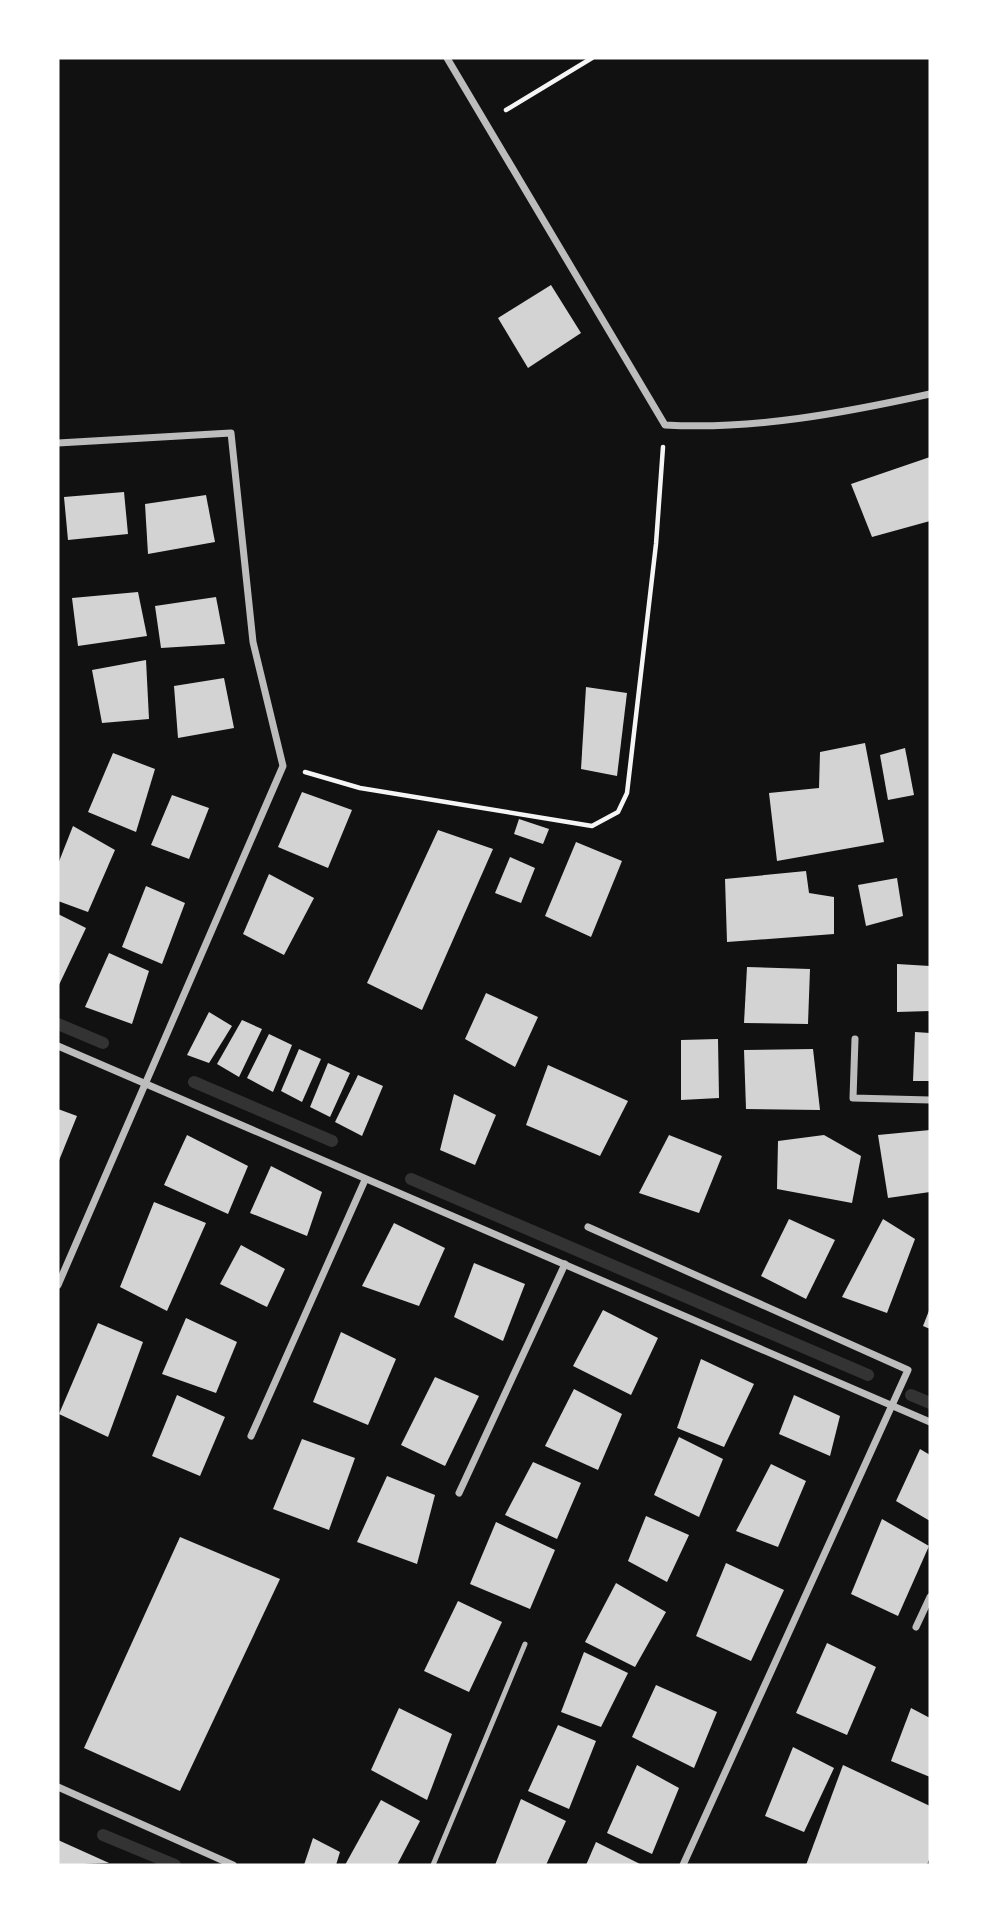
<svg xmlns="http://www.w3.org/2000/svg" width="988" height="1923" font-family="Inter,sans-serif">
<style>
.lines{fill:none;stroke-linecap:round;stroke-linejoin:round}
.stream{stroke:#333;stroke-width:12}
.building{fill:#d3d3d3}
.path{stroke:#f5f5f5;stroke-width:4.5}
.service{stroke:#bcbcbc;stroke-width:5}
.minor{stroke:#bcbcbc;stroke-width:7}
</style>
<rect width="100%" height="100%" fill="#111"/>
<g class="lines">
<g class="stream">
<path d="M58,1024L103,1043"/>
<path d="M194,1082L332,1141"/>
<path d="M411,1179L868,1375"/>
<path d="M911,1395L930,1403"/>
<path d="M103,1835L175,1865"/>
</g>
</g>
<g class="building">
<path d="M551,285L581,333L528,368L498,318Z"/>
<path d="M930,457V521L872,537L851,484Z"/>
<path d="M124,492L128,534L68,540L64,497Z"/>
<path d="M206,495L215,542L148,554L145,504Z"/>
<path d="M138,592L147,636L78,646L72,598Z"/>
<path d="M216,597L225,644L161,648L155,606Z"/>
<path d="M146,660L149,719L102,723L92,670Z"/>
<path d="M224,678L234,728L178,738L174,686Z"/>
<path d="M586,687L627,693L617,776L581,769Z"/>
<path d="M865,743L884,842L777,861L769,793L819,788L820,752Z"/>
<path d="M905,748L914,795L888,800L880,755Z"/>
<path d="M113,753L155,769L136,832L88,812Z"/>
<path d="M302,792L352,810L328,868L278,847Z"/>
<path d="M172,795L209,808L189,859L151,845Z"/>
<path d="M519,819L549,829L543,844L514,834Z"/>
<path d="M73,826L115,850L88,912L58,901V864Z"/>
<path d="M438,830L493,849L422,1010L367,983Z"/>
<path d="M576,842L622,861L591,937L545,916Z"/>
<path d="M510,857L535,868L521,903L495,893Z"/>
<path d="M806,871L809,893L834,897V934L727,942L725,879Z"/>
<path d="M269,874L314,898L284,955L243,934Z"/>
<path d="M897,878L903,916L866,926L858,885Z"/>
<path d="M146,886L185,903L162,964L122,947Z"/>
<path d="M58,914L86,928L58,987Z"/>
<path d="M109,953L149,971L132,1024L85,1007Z"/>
<path d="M897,964L930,966V1011L897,1012Z"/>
<path d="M747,967L810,969L808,1024L744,1023Z"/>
<path d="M486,993L538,1017L515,1067L465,1039Z"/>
<path d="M209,1012L232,1026L209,1063L187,1055Z"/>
<path d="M242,1020L262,1029L239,1077L217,1064Z"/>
<path d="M915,1032L930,1033V1081H913Z"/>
<path d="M269,1034L292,1045L273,1092L247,1078Z"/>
<path d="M718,1039L719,1098L681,1100V1040Z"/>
<path d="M299,1049L321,1059L302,1102L281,1091Z"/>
<path d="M813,1049L820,1110L746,1109L744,1050Z"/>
<path d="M328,1063L350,1073L330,1117L310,1107Z"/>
<path d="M548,1065L628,1101L600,1156L526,1125Z"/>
<path d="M358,1075L383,1086L362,1136L335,1122Z"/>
<path d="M454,1094L496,1115L475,1165L440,1150Z"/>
<path d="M58,1109L77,1116L58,1163Z"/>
<path d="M930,1130V1192L888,1198L878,1135Z"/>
<path d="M187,1135L248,1166L228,1214L164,1185Z"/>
<path d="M669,1135L722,1156L699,1213L639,1193Z"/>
<path d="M824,1135L861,1156L852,1203L777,1189L778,1141Z"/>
<path d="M271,1166L322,1192L307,1236L250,1213Z"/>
<path d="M154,1202L206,1223L167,1311L120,1287Z"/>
<path d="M789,1219L835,1240L806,1299L761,1276Z"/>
<path d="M883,1219L915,1239L887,1313L842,1297Z"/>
<path d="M394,1223L445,1248L419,1306L362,1286Z"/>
<path d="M241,1245L285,1269L267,1307L220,1284Z"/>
<path d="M474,1263L525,1284L503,1341L454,1317Z"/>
<path d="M930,1308V1329L923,1326Z"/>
<path d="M603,1310L658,1338L631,1395L573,1366Z"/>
<path d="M186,1318L237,1342L216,1393L162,1374Z"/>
<path d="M98,1323L143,1342L108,1437L59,1414Z"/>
<path d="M341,1332L396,1359L368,1425L313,1402Z"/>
<path d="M701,1359L754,1384L724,1447L677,1428Z"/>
<path d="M435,1377L479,1396L445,1466L401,1445Z"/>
<path d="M574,1389L622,1414L598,1470L545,1446Z"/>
<path d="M177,1395L225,1417L200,1476L152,1456Z"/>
<path d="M794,1395L840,1416L830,1456L779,1434Z"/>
<path d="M679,1437L723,1459L699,1517L654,1495Z"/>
<path d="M302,1439L355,1458L329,1530L273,1509Z"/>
<path d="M920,1449L930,1455V1521L896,1501Z"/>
<path d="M533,1462L581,1483L557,1539L505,1515Z"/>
<path d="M771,1464L806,1481L778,1547L736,1531Z"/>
<path d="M387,1476L435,1495L417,1564L357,1542Z"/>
<path d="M646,1516L689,1535L667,1582L628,1561Z"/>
<path d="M882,1519L929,1546L898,1616L851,1594Z"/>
<path d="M496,1522L555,1550L530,1609L470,1584Z"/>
<path d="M180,1537L280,1579L180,1791L84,1748Z"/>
<path d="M726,1563L784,1590L751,1661L696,1636Z"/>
<path d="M616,1583L666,1612L635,1667L585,1642Z"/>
<path d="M458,1601L502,1622L469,1692L424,1671Z"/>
<path d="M827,1643L876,1667L847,1735L796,1713Z"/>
<path d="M584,1652L628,1673L601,1727L561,1712Z"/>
<path d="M656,1685L717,1712L694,1768L632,1737Z"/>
<path d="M399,1708L452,1734L427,1800L371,1770Z"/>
<path d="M911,1708L930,1718V1777L891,1761Z"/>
<path d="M558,1725L596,1741L569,1809L528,1791Z"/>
<path d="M793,1747L834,1768L804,1832L765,1816Z"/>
<path d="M637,1765L679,1788L652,1854L607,1833Z"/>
<path d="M843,1765L930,1806V1857L927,1865H806Z"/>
<path d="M521,1799L566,1821L546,1865H495Z"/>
<path d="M381,1800L420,1821L397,1865H345Z"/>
<path d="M313,1838L340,1852L336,1865H304Z"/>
<path d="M58,1840L109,1863L58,1865Z"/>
<path d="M596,1842L642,1865H586Z"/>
</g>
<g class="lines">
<g class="path">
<path d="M506,110L592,58"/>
<path d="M305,772L360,788L592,826L618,812L627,793L656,544L663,447"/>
</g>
<path class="service" d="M433,1865L525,1644"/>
<g class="minor">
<path d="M447,58L665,425C754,430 843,413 930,394"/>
<path d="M58,443L231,433L253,642L283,766L58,1285"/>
<path d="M855,1039L853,1098L930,1100"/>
<path d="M58,1046L930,1422"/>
<path d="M588,1227L908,1370L683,1865"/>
<path d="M251,1436L365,1180"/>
<path d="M459,1493L565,1264"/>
<path d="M916,1627L930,1597"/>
<path d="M58,1787L233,1865"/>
</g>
</g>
<rect width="988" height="1923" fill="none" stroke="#ffffff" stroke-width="119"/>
</svg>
